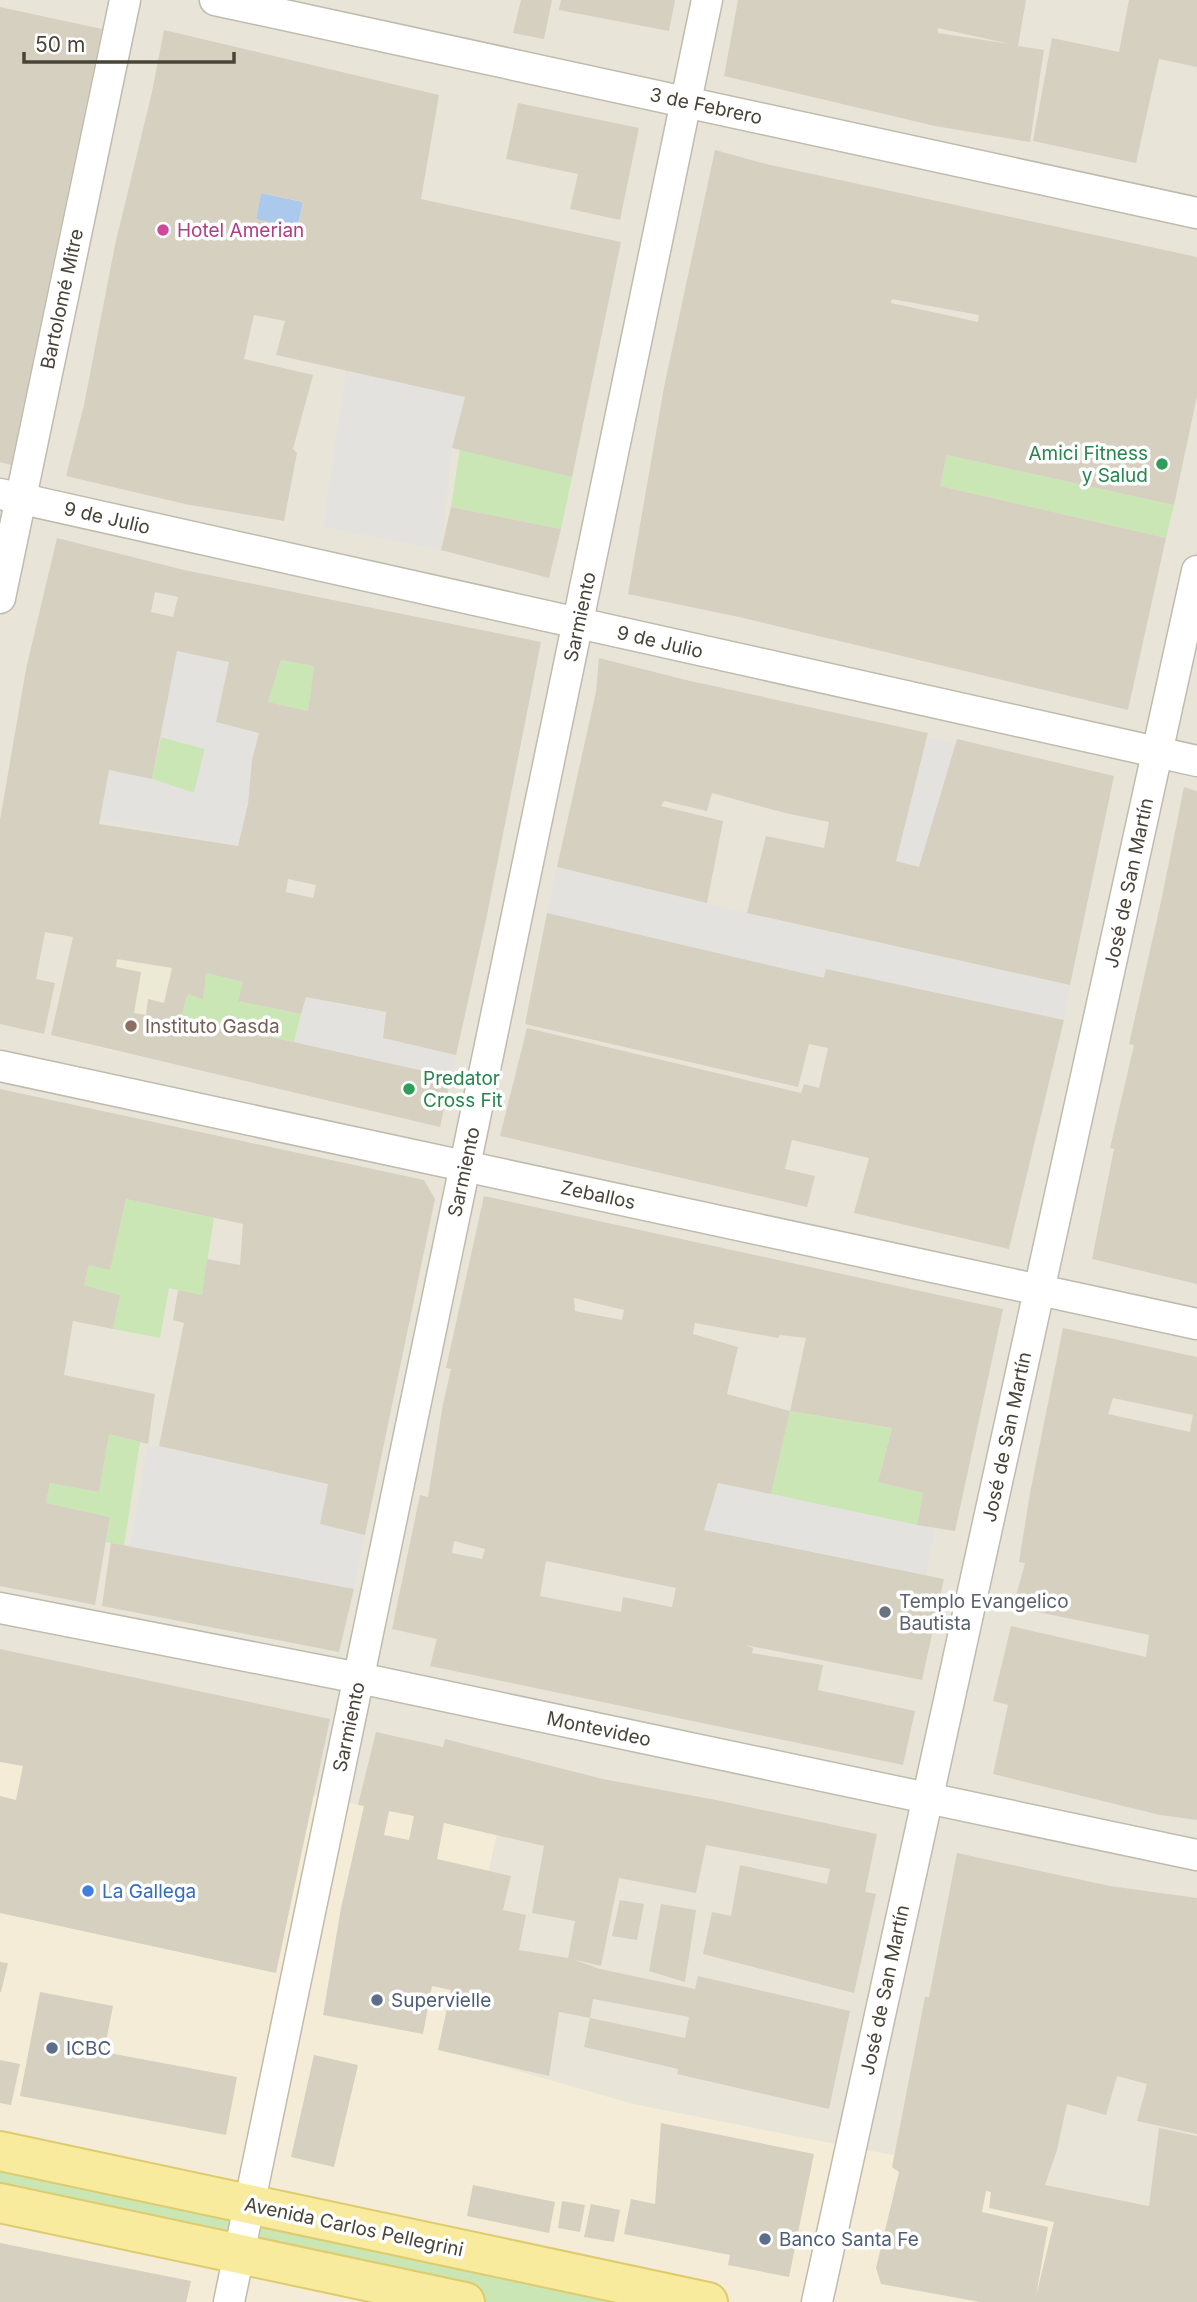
<svg xmlns="http://www.w3.org/2000/svg" width="1197" height="2302" font-family="Inter,sans-serif">
<style>
.residential{fill:#e8e5d8}
.commercial{fill:#f5ecd7}
.education{fill:#ece9d5}
.green{fill:#cae6b5}
.parking{fill:#e3e2de}
.water{fill:#aac9ed}
.building{fill:#d5d0c0;fill-rule:evenodd}
.lines{fill:none;stroke-linecap:round;stroke-linejoin:round}
.minor-casing{stroke:#bfbbad;stroke-width:33}
.primary-casing{stroke:#decb6e;stroke-width:42}
.minor{stroke:#fff;stroke-width:30}
.primary{stroke:#f9eb9e;stroke-width:38}
.hotel-dot{fill:#d1479c;stroke:#fff;stroke-width:2.5}
.leisure-dot{fill:#2e9e5b;stroke:#fff;stroke-width:2.5}
.education-dot{fill:#8d6e63;stroke:#fff;stroke-width:2.5}
.worship-dot{fill:#6b7280;stroke:#fff;stroke-width:2.5}
.shop-dot{fill:#3f7fe0;stroke:#fff;stroke-width:2.5}
.service-dot{fill:#5c6f8a;stroke:#fff;stroke-width:2.5}
.labels{text-anchor:middle;dominant-baseline:central;stroke-width:7;stroke-linejoin:round;paint-order:stroke}
.street-label{font-size:19px;fill:#484438;stroke:#fff}
.hotel-label{font-size:19px;fill:#b23c85;stroke:#fff;text-anchor:start}
.leisure-label{font-size:19px;fill:#27864d;stroke:#fff;text-anchor:end}
.education-label{font-size:19px;fill:#785e54;stroke:#fff;text-anchor:start}
.worship-label{font-size:19px;fill:#5b616d;stroke:#fff;text-anchor:start}
.shop-label{font-size:19px;fill:#366cbe;stroke:#fff;text-anchor:start}
.service-label{font-size:19px;fill:#4e5e75;stroke:#fff;text-anchor:start}
</style>
<rect width="100%" height="100%" fill="#f4f2ea"/>
<rect class="residential" x="0" y="0" width="1197" height="2302"/>
<path class="commercial" d="M0,1731L497,1833L448,2051L633,2104L1197,2215V2302H0Z"/>
<path class="education" d="M117,959L172,968L152,1059L99,1048Z"/>
<g class="green">
<path d="M460,449L572,477L561,529L451,507Z"/>
<path d="M947,455L1174,505L1166,538L940,486Z"/>
<path d="M281,660L314,666L308,711L268,702Z"/>
<path d="M161,737L205,749L194,793L152,779Z"/>
<path d="M206,973L243,982L239,1001L301,1014L294,1042L181,1017L188,994L202,998Z"/>
<path d="M126,1199L214,1218L202,1295L169,1288L160,1338L113,1329L120,1295L84,1285L89,1265L110,1269Z"/>
<path d="M790,1411L892,1428L878,1482L923,1493L917,1525L771,1494Z"/>
<path d="M109,1434L140,1442L124,1546L106,1542L110,1517L46,1503L50,1483L99,1492Z"/>
<path d="M0,2151L708,2302H465L0,2203Z"/>
</g>
<g class="parking">
<path d="M346,371L465,397L452,448L441,550L323,527Z"/>
<path d="M177,651L229,662L216,722L259,733L252,760L248,804L238,846L99,820L109,770L152,779L194,793L205,749L161,737L167,697Z"/>
<path d="M928,737L956,744L919,867L896,861Z"/>
<path d="M557,867L806,927L1070,985L1064,1020L827,969L824,978L547,913Z"/>
<path d="M306,997L386,1013L383,1038L456,1055L451,1077L294,1042Z"/>
<path d="M148,1444L328,1484L320,1524L365,1535L354,1589L130,1547Z"/>
<path d="M718,1483L935,1529L926,1575L704,1530Z"/>
</g>
<path class="water" d="M261,193L303,202L297,229L256,219Z"/>
<g class="building">
<path d="M521,0H552L544,39L513,33Z"/>
<path d="M561,0H675L669,31L559,10Z"/>
<path d="M738,0H1026L1018,46L1044,50L1030,142L935,126L724,76ZM938,28L1010,44L938,33Z"/>
<path d="M1129,0H1197V67L1159,59L1136,163L1033,141L1052,38L1119,52Z"/>
<path d="M0,7L102,29L11,465L0,462Z"/>
<path d="M164,30L439,95L421,199L621,242L572,477L452,448L465,397L276,355L285,321L254,315L244,359L313,375L293,449L297,453L284,521L185,504L66,476L84,405L115,245L152,92ZM261,193L303,202L297,229L256,219Z"/>
<path d="M518,103L639,128L620,220L570,209L578,174L506,159Z"/>
<path d="M715,150L766,164L1197,257V396L1174,505L947,455L940,486L1166,538L1128,710L739,617L628,594L664,387ZM892,299L979,315L978,322L891,303Z"/>
<path d="M451,507L561,529L549,578L441,550Z"/>
<path d="M57,538L184,570L541,642L486,920L456,1055L383,1038L386,1012L306,997L301,1014L238,1001L243,982L206,973L203,999L188,994L181,1017L451,1077L440,1127L51,1035L73,937L45,932L36,979L55,983L44,1034L0,1024V820L26,669ZM155,592L178,597L173,617L151,612ZM177,651L229,662L216,722L259,733L252,760L248,804L238,846L99,824L109,770L152,779ZM281,660L314,666L308,711L268,702ZM288,879L316,885L313,898L286,892ZM117,959L172,968L164,1003L148,999L146,1015L134,1013L141,972L116,967Z"/>
<path d="M599,658L686,680L928,733L896,861L919,867L957,739L1114,776L1070,985L747,913L766,836L824,848L829,822L785,813L712,793L707,811L664,801L661,806L723,821L707,903L557,867L596,692Z"/>
<path d="M1184,787L1197,791V1284L1092,1259L1114,1149L1110,1148L1134,1045L1129,1044L1162,897Z"/>
<path d="M547,913L824,978L826,969L1064,1020L1009,1249L854,1213L869,1158L792,1140L785,1169L815,1176L807,1207L500,1136L527,1028L801,1093L804,1084L819,1088L828,1048L809,1044L798,1087L525,1024Z"/>
<path d="M0,1089L424,1180L435,1199L365,1535L320,1524L328,1484L159,1446L184,1323L173,1320L178,1290L202,1295L207,1259L240,1265L243,1224L126,1199L110,1270L89,1265L84,1285L120,1295L113,1329L73,1321L64,1375L155,1394L148,1444L109,1434L99,1492L50,1483L46,1503L110,1517L95,1605L0,1586Z"/>
<path d="M484,1196L1003,1309L955,1531L917,1525L923,1493L878,1482L892,1428L790,1411L806,1338L780,1335L778,1338L695,1323L693,1334L738,1347L727,1394L790,1411L771,1494L718,1483L704,1530L944,1579L922,1680L745,1645L753,1648L752,1653L823,1665L818,1690L915,1711L903,1765L430,1666L437,1639L392,1629L420,1495L428,1497L443,1404L451,1369L446,1368ZM574,1298L624,1310L622,1320L575,1311ZM454,1541L485,1549L482,1559L452,1553ZM546,1561L676,1588L672,1607L623,1597L621,1612L540,1596Z"/>
<path d="M1063,1328L1197,1357V1820L1160,1815L993,1774L1008,1705L993,1701L1011,1626L1146,1657L1149,1635L1013,1607L1025,1563L1019,1562L1030,1493ZM1113,1398L1193,1415L1190,1432L1108,1414Z"/>
<path d="M111,1543L354,1589L339,1652L102,1606Z"/>
<path d="M0,1649L330,1719L276,1973L0,1913V1796L16,1800L23,1766L0,1762Z"/>
<path d="M376,1732L443,1747L445,1739L603,1779L716,1800L877,1834L865,1892L876,1894L854,1993L703,1954L712,1912L731,1916L740,1865L827,1884L830,1869L706,1845L696,1893L619,1878L601,1966L572,1959L600,1969L695,1989L698,1976L850,2011L829,2109L677,2074L678,2069L584,2047L590,2018L685,2038L689,2017L593,1999L590,2018L559,2012L549,2076L438,2050L451,1990L432,1986L423,2034L323,2015L341,1908L364,1806L358,1805ZM389,1811L414,1816L409,1840L384,1835ZM444,1823L544,1846L532,1913L575,1921L568,1958L519,1950L526,1915L503,1910L511,1876L437,1859Z"/>
<path d="M957,1853L1110,1886L1197,1898V2134L1137,2121L1147,2084L1117,2076L1106,2115L1067,2104L1057,2150L1045,2185L1149,2206L1159,2128L1197,2136V2302H980L881,2284L876,2268L899,2172L892,2167L925,1997H929ZM986,2191L991,2192L989,2208L1054,2222L1036,2296L1048,2227L982,2212Z"/>
<path d="M620,1900L644,1904L637,1940L612,1936Z"/>
<path d="M661,1904L696,1910L685,1982L649,1971Z"/>
<path d="M0,1962L8,1963L1,1992H0Z"/>
<path d="M40,1992L113,2006L104,2052L237,2077L226,2135L20,2096Z"/>
<path d="M314,2055L358,2065L334,2167L291,2157Z"/>
<path d="M0,2060L20,2064L11,2105L0,2103Z"/>
<path d="M661,2123L814,2154L789,2277L728,2265L730,2255L624,2234L631,2199L655,2204Z"/>
<path d="M473,2185L555,2202L549,2233L467,2216Z"/>
<path d="M562,2201L585,2205L580,2232L558,2228Z"/>
<path d="M591,2204L620,2210L614,2242L584,2237Z"/>
<path d="M0,2243L191,2281L186,2302H0Z"/>
</g>
<g class="lines">
<g class="minor-casing">
<g id="minor">
<path d="M215,0L1197,213"/>
<path d="M0,494L1197,761"/>
<path d="M0,598L125,0"/>
<path d="M0,1066L1197,1324"/>
<path d="M0,1608L359,1678L1197,1855"/>
<path d="M229,2302L707,0"/>
<path d="M817,2302L1197,571"/>
</g>
</g>
<g class="primary-casing">
<g id="primary">
<path d="M0,2151L708,2302"/>
<path d="M0,2203L465,2302"/>
</g>
</g>
<use href="#minor" class="minor"/>
<use href="#primary" class="primary"/>
</g>
<circle class="hotel-dot" cx="163" cy="230" r="7"/>
<g class="leisure-dot">
<circle cx="1162" cy="464" r="7"/>
<circle cx="409" cy="1089" r="7"/>
</g>
<circle class="education-dot" cx="131" cy="1026" r="7"/>
<circle class="worship-dot" cx="885" cy="1612" r="7"/>
<circle class="shop-dot" cx="88" cy="1891" r="7"/>
<g class="service-dot">
<circle cx="377" cy="2000" r="7"/>
<circle cx="52" cy="2048" r="7"/>
<circle cx="765" cy="2239" r="7"/>
</g>
<g class="labels">
<g class="street-label">
<text transform="translate(706 106) rotate(12)">3 de Febrero</text>
<text transform="translate(62 299) rotate(-78)">Bartolomé Mitre</text>
<text transform="translate(107 518) rotate(13)">9 de Julio</text>
<text transform="translate(580 617) rotate(-78)">Sarmiento</text>
<text transform="translate(660 642) rotate(13)">9 de Julio</text>
<text transform="translate(1129 883) rotate(-78)">José de San Martín</text>
<text transform="translate(464 1172) rotate(-78)">Sarmiento</text>
<text transform="translate(598 1195) rotate(12)">Zeballos</text>
<text transform="translate(1007 1437) rotate(-78)">José de San Martín</text>
<text transform="translate(349 1727) rotate(-78)">Sarmiento</text>
<text transform="translate(599 1729) rotate(12)">Montevideo</text>
<text transform="translate(885 1990) rotate(-78)">José de San Martín</text>
<text transform="translate(354 2227) rotate(12)">Avenida Carlos Pellegrini</text>
</g>
<g class="hotel-label">
<text x="177" y="230">Hotel Amerian</text>
</g>
<g class="leisure-label">
<text x="1148" y="453">Amici Fitness<tspan x="1148" dy="22">y Salud</tspan></text>
<text x="423" y="1078" text-anchor="start">Predator<tspan x="423" dy="22">Cross Fit</tspan></text>
</g>
<g class="education-label">
<text x="145" y="1026">Instituto Gasda</text>
</g>
<g class="worship-label">
<text x="899" y="1601">Templo Evangelico<tspan x="899" dy="22">Bautista</tspan></text>
</g>
<g class="shop-label">
<text x="102" y="1891">La Gallega</text>
</g>
<g class="service-label">
<text x="391" y="2000">Supervielle</text>
<text x="66" y="2048">ICBC</text>
<text x="779" y="2239">Banco Santa Fe</text>
</g>
</g>
<path d="M24 52v10h210v-10" fill="none" stroke="#484438" stroke-width="3.5"/>
<text x="35" y="52" font-size="21" fill="#484438" stroke="#ffffff" stroke-width="5" paint-order="stroke">50 m</text>
</svg>
